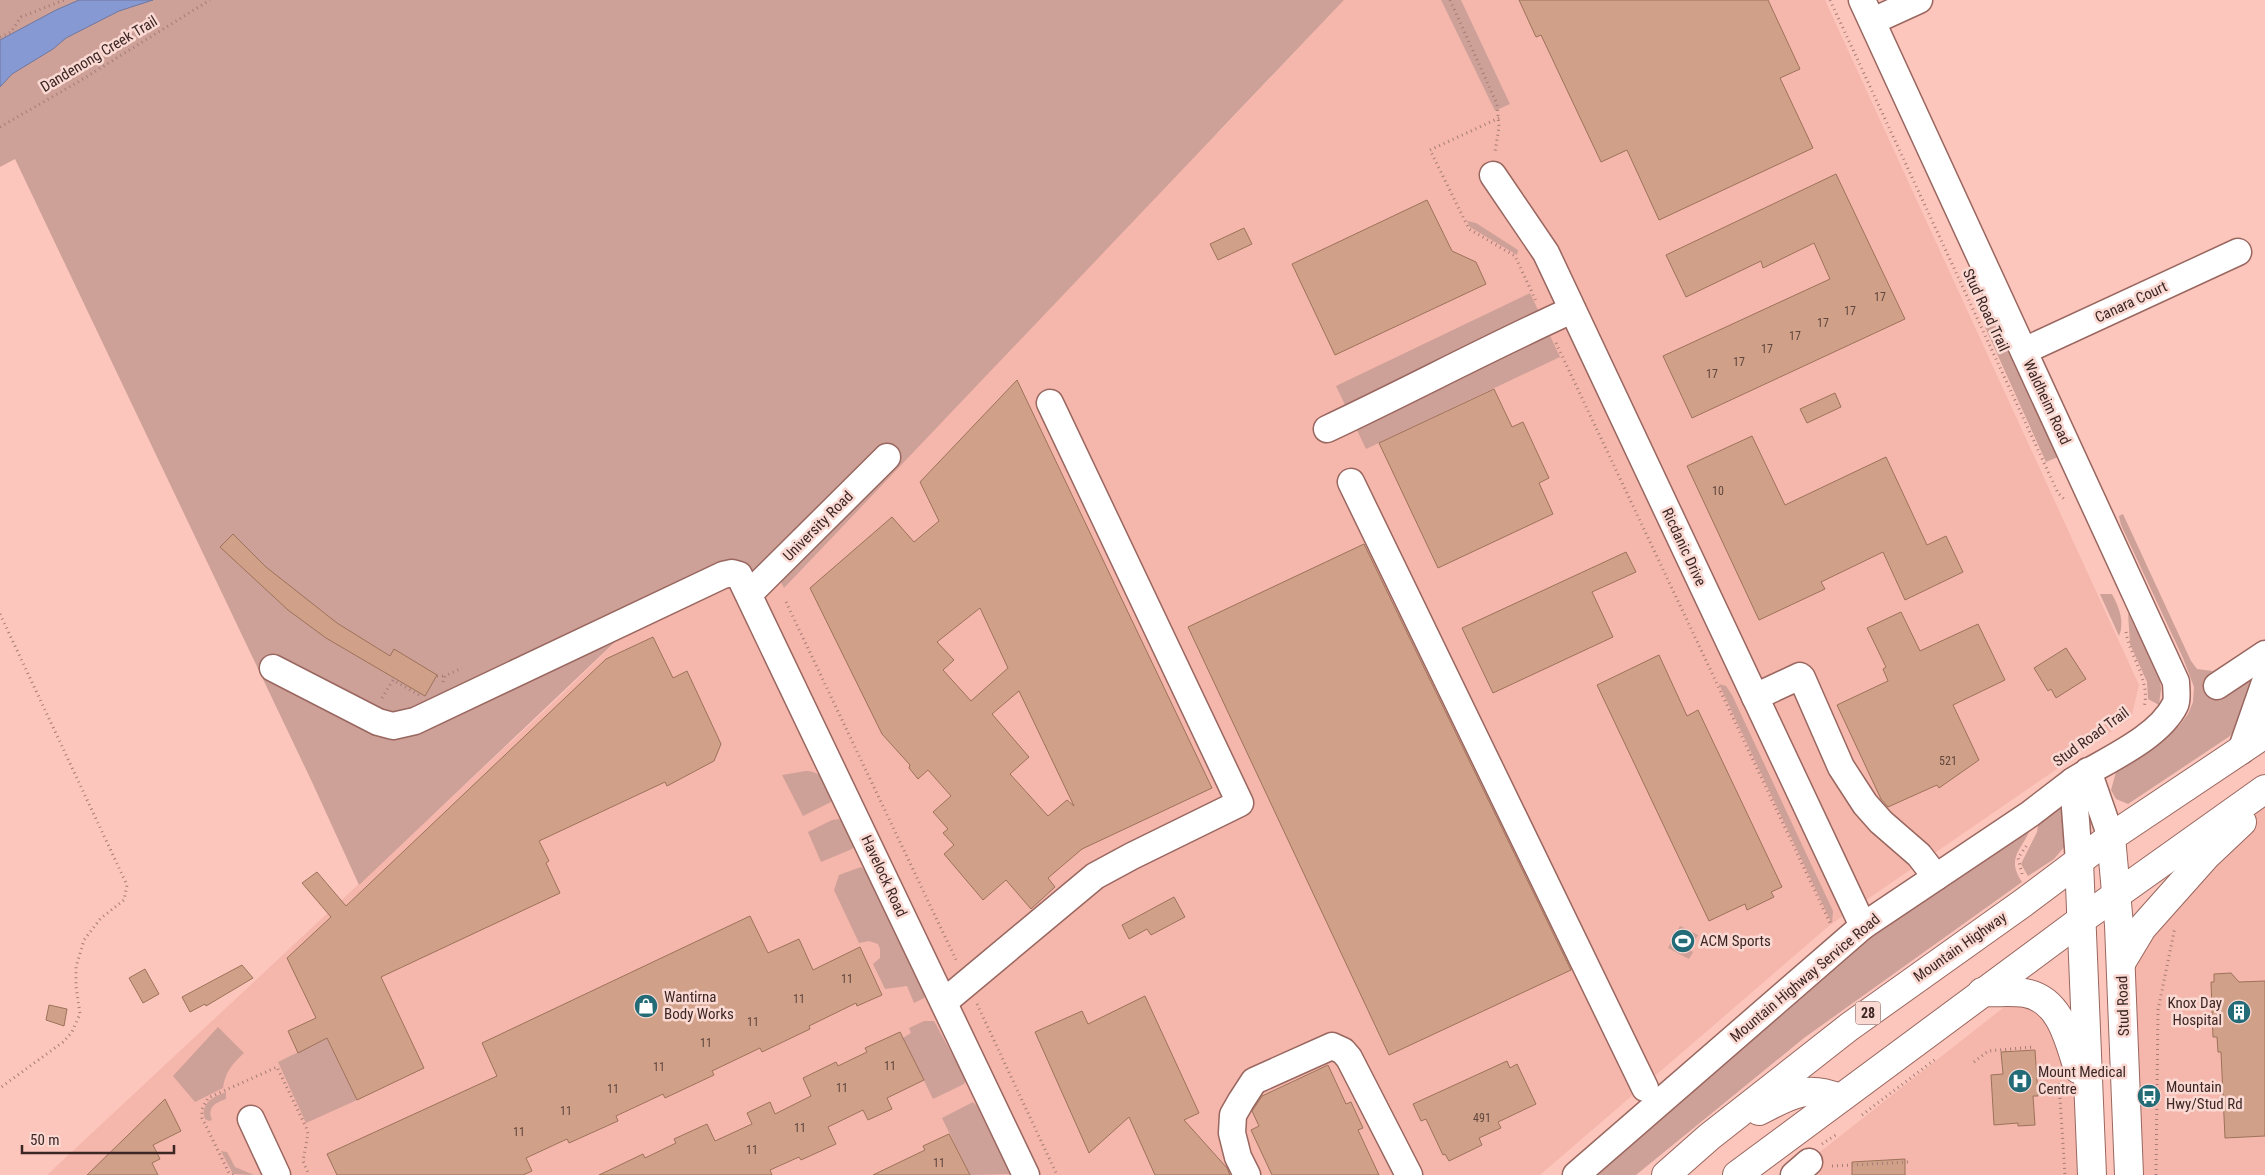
<svg xmlns="http://www.w3.org/2000/svg" width="2265" height="1175" font-family="'Roboto Condensed',sans-serif">
<style>
.built{fill:#f5b6ac}
.green{fill:#cda098}
.water{fill:#8699d3;stroke:#70779e}
.building{fill:#d0a188;stroke:#9d725a;fill-rule:evenodd}
.lines{fill:none;stroke-linecap:round;stroke-linejoin:round}
.minor-casing{stroke:#99675f;stroke-width:29}
.major-casing{stroke:#99675f;stroke-width:30}
.path{stroke:#a47d76;stroke-width:3;stroke-dasharray:1 4;stroke-linecap:butt}
.minor{stroke:#fff;stroke-width:26}
.major{stroke:#fff;stroke-width:28}
.labels{text-anchor:middle;dominant-baseline:central;stroke-width:5;stroke-linejoin:round;paint-order:stroke}
.number-label{font-size:12px;fill:#61463d}
.shield{fill:#fbd9d3;stroke:#755c58;stroke-width:1}
.shield-label{font-size:14px;font-weight:bold;fill:#3c2724}
.street-label{font-size:15px;fill:#3c2724;stroke:#fbd9d3}
.poi-label{font-size:15px;fill:#3c2724;stroke:#fbd9d3;text-anchor:start}
</style>
<rect width="100%" height="100%" fill="#fdc6bc"/>
<g class="built">
<path d="M1344,0H1441L1495,111L1510,104L1461,0H1825L2139,685L2131,718L1830,925L1540,1175H47L558,698L635,623L1219,132Z"/>
<path d="M2265,801V1175H2129L2131,944Z"/>
<path d="M2022,993L2065,1029L2092,1175H1817L1816,1155Z"/>
</g>
<g class="green">
<path d="M0,0H1344L784,588L770,559L762,568L635,623L359,885L312,782L15,159L0,167Z"/>
<path d="M1441,0H1461L1510,104L1495,111Z"/>
<path d="M1467,221L1476,223L1518,250L1517,255L1470,227Z"/>
<path d="M1530,293L1560,357L1366,449L1336,386Z"/>
<path d="M1997,326L2058,457L2046,462L1985,327Z"/>
<path d="M2123,514L2191,661L2197,669L2213,671L2253,646C2261,668 2245,720 2230,736L2128,804L2116,799L2111,790L2116,772L2127,761L2179,726L2188,714L2193,702L2194,687L2183,658L2121,525L2119,516Z"/>
<path d="M2112,594C2119,607 2125,622 2119,636L2100,594Z"/>
<path d="M2128,613L2160,678L2161,689L2159,705L2148,699L2147,682L2130,644Z"/>
<path d="M1719,684L1726,686L1732,695L1833,911L1832,924Z"/>
<path d="M806,771C824,771 826,786 833,801L803,816L782,775Z"/>
<path d="M2067,801L2065,846L2054,859L2028,876L2021,864L2037,832L2039,820Z"/>
<path d="M839,819L843,822L854,846L852,849L821,862L808,832L832,820Z"/>
<path d="M2030,830C2021,851 2006,858 2022,882L1804,1038L1636,1175H1597L1875,935L1916,905Z"/>
<path d="M861,867L866,871L925,995L924,998L914,1003L907,986L885,989L873,964L880,958V949L878,944L869,941L859,943L834,890L839,875Z"/>
<path d="M1680,926L1698,935L1689,950L1693,952L1689,959L1668,948Z"/>
<path d="M924,1021H934L966,1080L964,1084L933,1099L903,1038L911,1033L909,1028Z"/>
<path d="M218,1027L244,1053C233,1063 225,1072 223,1088L195,1102L173,1076Z"/>
<path d="M327,1038L357,1100L306,1123L278,1062Z"/>
<path d="M226,1092V1099C215,1103 207,1107 212,1120L209,1121L205,1119C200,1103 213,1097 226,1092Z"/>
<path d="M973,1102L977,1106L1010,1174L970,1175L942,1118Z"/>
<path d="M221,1151L227,1152L235,1167L254,1175L233,1174Z"/>
</g>
<path class="water" d="M79,0H153L119,11L66,38L53,49L12,74L0,87V40L56,10Z"/>
<g class="building">
<path d="M1519,0H1768L1800,69L1780,78L1813,148L1659,220L1627,150L1601,162L1541,35L1536,37Z"/>
<path d="M1836,174L1905,319L1692,418L1663,356L1830,279L1814,243L1763,268L1761,261L1686,297L1666,255Z"/>
<path d="M1427,200L1452,251L1476,262L1486,284L1335,355L1292,264Z"/>
<path d="M1244,228L1252,244L1218,260L1210,244Z"/>
<path d="M1017,380L1212,788L1082,849L1048,878L1055,887L1031,909L1006,880L983,900L944,854L954,845L943,833L948,829L933,812L951,796L928,770L918,779L909,768L910,765L882,734L810,588L892,517L914,542L939,521L920,482ZM980,608L1008,668L971,701L943,670L954,660L937,642ZM1019,691L1074,806L1067,800L1048,816L1010,774L1029,757L992,714Z"/>
<path d="M1494,389L1512,427L1523,422L1549,478L1539,483L1553,514L1438,568L1379,443Z"/>
<path d="M1835,393L1841,407L1807,423L1800,409Z"/>
<path d="M1752,436L1785,505L1886,457L1927,545L1946,536L1963,572L1905,600L1883,552L1821,582L1825,589L1759,620L1687,466Z"/>
<path d="M233,534L266,567L337,623L390,656L394,649L437,675L425,696L326,638L288,610L220,547Z"/>
<path d="M1364,544L1571,970L1389,1055L1188,627Z"/>
<path d="M1626,552L1636,572L1592,592L1613,637L1493,693L1462,628Z"/>
<path d="M1901,612L1920,651L1978,624L2005,680L1953,705L1979,760L1939,788L1937,785L1888,807L1881,799L1837,705L1888,681L1883,669L1886,667L1867,628Z"/>
<path d="M653,637L673,678L687,671L721,744L714,761L667,786L665,782L539,841L549,861L546,863L560,893L381,977L424,1068L357,1100L327,1038L298,1053L288,1031L316,1018L287,958L331,917L302,883L317,872L346,906L606,659Z"/>
<path d="M2066,648L2086,679L2056,698L2051,689L2048,691L2034,668Z"/>
<path d="M1659,655L1687,716L1698,710L1782,887L1771,892L1774,897L1747,910L1745,904L1709,921L1597,685Z"/>
<path d="M1174,897L1185,917L1151,935L1147,929L1129,939L1122,925Z"/>
<path d="M750,916L768,953L799,939L813,970L860,947L882,995L857,1006L856,1003L809,1026L810,1029L762,1052L760,1048L712,1071L714,1075L665,1098L663,1094L616,1116L618,1121L569,1143L567,1139L526,1158L532,1171L523,1175H337L327,1154L497,1076L482,1043Z"/>
<path d="M242,965L253,978L206,1006L205,1004L190,1012L182,997Z"/>
<path d="M145,969L159,994L143,1003L129,978Z"/>
<path d="M2231,973L2239,982L2265,981V1136L2225,1138L2221,1052H2218L2217,1037H2213L2211,982H2214V974Z"/>
<path d="M1145,996L1199,1113L1184,1120L1227,1168L1230,1175H1155L1129,1117L1089,1153L1035,1032L1082,1011L1088,1024Z"/>
<path d="M49,1005L67,1009L64,1026L46,1020Z"/>
<path d="M900,1032L924,1080L887,1098L892,1109L868,1120L863,1110L828,1127L836,1144L801,1160L799,1157L770,1170L772,1175H599L643,1154L645,1158L676,1143L674,1139L707,1124L715,1141L752,1124L747,1113L770,1102L775,1114L811,1096L803,1078L836,1062L838,1066L867,1052L865,1048Z"/>
<path d="M2035,1050L2038,1096H2033L2035,1125L2018,1126V1123L1994,1125L1991,1075L2003,1074L2001,1052Z"/>
<path d="M1507,1061L1510,1068L1517,1064L1536,1104L1498,1122L1501,1128L1479,1138L1482,1145L1449,1161L1445,1154L1443,1155L1426,1119L1421,1121L1413,1104Z"/>
<path d="M1328,1065L1346,1104L1351,1102L1363,1128L1358,1130L1379,1175H1272L1251,1130L1259,1126L1252,1111L1262,1096Z"/>
<path d="M165,1099L181,1131L153,1145L160,1159L152,1163L158,1175H87Z"/>
<path d="M949,1134L970,1175H873L925,1150L923,1146Z"/>
<path d="M1905,1159V1175H1852V1162Z"/>
</g>
<g class="lines">
<g class="minor-casing">
<g id="minor">
<path d="M1862,0L2176,682C2176,689 2178,699 2175,705C2158,739 2104,761 2073,781L2079,861"/>
<path d="M1873,21L1919,0"/>
<path d="M1493,175L1546,253L1863,926"/>
<path d="M2024,351L2238,252"/>
<path d="M1327,429C1410,390 1490,347 1572,310"/>
<path d="M1351,482L1645,1088"/>
<path d="M749,594L887,457"/>
<path d="M273,668L378,722L393,726L415,721L723,575L732,573L739,575L1026,1175"/>
<path d="M2217,686L2265,654"/>
<path d="M1755,697L1800,676L1802,678L1841,767L1865,804L1881,822L1919,855L1936,877"/>
<path d="M2241,751L2265,682"/>
<path d="M2088,771L2111,837"/>
<path d="M944,1002L1095,876L1132,856L1240,803L1050,403"/>
<path d="M251,1119L277,1175"/>
<path d="M1247,1175L1238,1157L1232,1133L1233,1115L1241,1101L1254,1081L1332,1046L1343,1051L1349,1058L1409,1175"/>
<path d="M1576,1175L1863,926L2030,814L2073,781"/>
<path d="M1794,1175L1809,1162"/>
</g>
</g>
<g class="major-casing">
<g id="major">
<path d="M2111,837L2119,925L2129,1175"/>
<path d="M2079,861L2092,1175"/>
<path d="M2121,963L2142,928L2207,855L2242,822"/>
<path d="M1982,992C1996,993 2011,991 2025,993C2061,999 2069,1041 2078,1069"/>
<path d="M1759,1111C1789,1096 1805,1084 1839,1098"/>
<path d="M1666,1175L1709,1137L1849,1027L2023,903L2111,837L2265,734"/>
<path d="M1737,1175L2081,920L2265,789"/>
</g>
</g>
<g class="path">
<path d="M1450,0L1497,104L1499,127L1495,152"/>
<path d="M1830,0L2058,493L2066,501"/>
<path d="M0,37L11,32L21,17L64,0"/>
<path d="M1499,118L1430,150L1469,229L1515,256L1536,301"/>
<path d="M0,127L78,82L210,0"/>
<path d="M1556,343L1831,925"/>
<path d="M786,602L957,962"/>
<path d="M0,614L127,885L124,900L101,918L84,940L76,967V986L80,1014L72,1032L63,1042L0,1088"/>
<path d="M2126,632C2130,657 2151,681 2144,707"/>
<path d="M437,676H445"/>
<path d="M443,682L445,676L462,668"/>
<path d="M382,698L393,680L419,695"/>
<path d="M2022,874L2018,858L2027,845"/>
<path d="M977,1004L1057,1175"/>
<path d="M1974,1062L1988,1051L2033,1047"/>
<path d="M2059,1083L2065,1175"/>
<path d="M1862,1115L1937,1058"/>
<path d="M1822,1144L1837,1134"/>
<path d="M1832,1166L1909,1162"/>
<path d="M233,1175L229,1173L202,1118V1109L208,1098L277,1067L306,1127L308,1134L303,1161L309,1175"/>
<path d="M2156,1175L2158,1010L2175,927"/>
</g>
<use href="#minor" class="minor"/>
<use href="#major" class="major"/>
</g>
<defs>
<g id="stadium-disc" transform="scale(1.25)"><circle r="9.5" fill="#236c77" stroke="#fbd9d3"/><path d="M0-5a6.5 5 0 1 0 0 10a6.5 5 0 1 0 0-10ZM-3.5-1.8h7v3.6h-7Z" fill="#fff"/></g>
<g id="shop-disc" transform="scale(1.25)"><circle r="9.5" fill="#236c77" stroke="#fbd9d3"/><path d="M-5-2.5h2.3a2.7 3.5 0 0 1 5.4 0H5L5.5 6h-11ZM-1.5-2.5h3a1.5 2.3 0 0 0-3 0Z" fill="#fff"/></g>
<g id="building-disc" transform="scale(1.25)"><circle r="9.5" fill="#236c77" stroke="#fbd9d3"/><path d="M-4-6H4V6H1V3H-1V6H-4ZM-2.5-4.3h1.7v1.8h-1.7ZM.8-4.3h1.7v1.8H.8ZM-2.5-1h1.7V.8h-1.7ZM.8-1h1.7V.8H.8Z" fill="#fff"/></g>
<g id="hospital-disc" transform="scale(1.25)"><circle r="9.5" fill="#236c77" stroke="#fbd9d3"/><path d="M-5-5h3v3.5h4V-5h3V5h-3V1.5h-4V5h-3Z" fill="#fff"/></g>
<g id="bus-disc" transform="scale(1.25)"><circle r="9.5" fill="#236c77" stroke="#fbd9d3"/><path d="M-5-6H5V4H4V6H2V4H-2V6H-4V4H-5ZM-3.5-4V0h7V-4ZM-3.5 1.2v1.5H-2V1.2ZM2 1.2v1.5H3.5V1.2Z" fill="#fff"/></g>
</defs>
<g fill-rule="evenodd">
<use href="#stadium-disc" x="1683" y="941"/>
<use href="#shop-disc" x="646" y="1006"/>
<use href="#building-disc" x="2239" y="1012"/>
<use href="#hospital-disc" x="2020" y="1081"/>
<use href="#bus-disc" x="2149" y="1096"/>
</g>
<g class="labels">
<g class="number-label">
<text x="1880" y="297">17</text>
<text x="1850" y="311">17</text>
<text x="1823" y="323">17</text>
<text x="1795" y="336">17</text>
<text x="1767" y="349">17</text>
<text x="1739" y="362">17</text>
<text x="1712" y="374">17</text>
<text x="1718" y="491">10</text>
<text x="1948" y="761">521</text>
<text x="847" y="979">11</text>
<text x="799" y="999">11</text>
<text x="753" y="1022">11</text>
<text x="706" y="1043">11</text>
<text x="890" y="1066">11</text>
<text x="659" y="1067">11</text>
<text x="842" y="1088">11</text>
<text x="613" y="1089">11</text>
<text x="566" y="1111">11</text>
<text x="1482" y="1118">491</text>
<text x="800" y="1128">11</text>
<text x="519" y="1132">11</text>
<text x="752" y="1150">11</text>
<text x="939" y="1163">11</text>
</g>
<rect class="shield" x="1855.5" y="1001.5" width="25" height="23" rx="4"/>
<g class="shield-label">
<text x="1868" y="1013">28</text>
</g>
<g class="street-label">
<text transform="translate(99 54) rotate(-31)">Dandenong Creek Trail</text>
<text transform="translate(2131 302) rotate(-25)">Canara Court</text>
<text transform="translate(1986 310) rotate(65)">Stud Road Trail</text>
<text transform="translate(2047 402) rotate(65)">Waldheim Road</text>
<text transform="translate(818 526) rotate(-45)">University Road</text>
<text transform="translate(1684 547) rotate(65)">Ricdanic Drive</text>
<text transform="translate(2091 737) rotate(-36)">Stud Road Trail</text>
<text transform="translate(884 876) rotate(65)">Havelock Road</text>
<text transform="translate(1960 947) rotate(-35)">Mountain Highway</text>
<text transform="translate(1805 978) rotate(-40)">Mountain Highway Service Road</text>
<text transform="translate(2123 1006) rotate(-92)">Stud Road</text>
</g>
<g class="poi-label">
<text x="1700" y="941">ACM Sports</text>
<text x="664" y="997">Wantirna<tspan x="664" dy="17">Body Works</tspan></text>
<text x="2222" y="1003" text-anchor="end">Knox Day<tspan x="2222" dy="17">Hospital</tspan></text>
<text x="2038" y="1072">Mount Medical<tspan x="2038" dy="17">Centre</tspan></text>
<text x="2166" y="1087">Mountain<tspan x="2166" dy="17">Hwy/Stud Rd</tspan></text>
</g>
</g>
<path d="M22 1145v8h152v-8" fill="none" stroke="#3c2724" stroke-width="2.5"/>
<text x="30" y="1145" font-size="15" fill="#3c2724" stroke="#fbd9d3" stroke-width="4" paint-order="stroke">50 m</text>
</svg>
